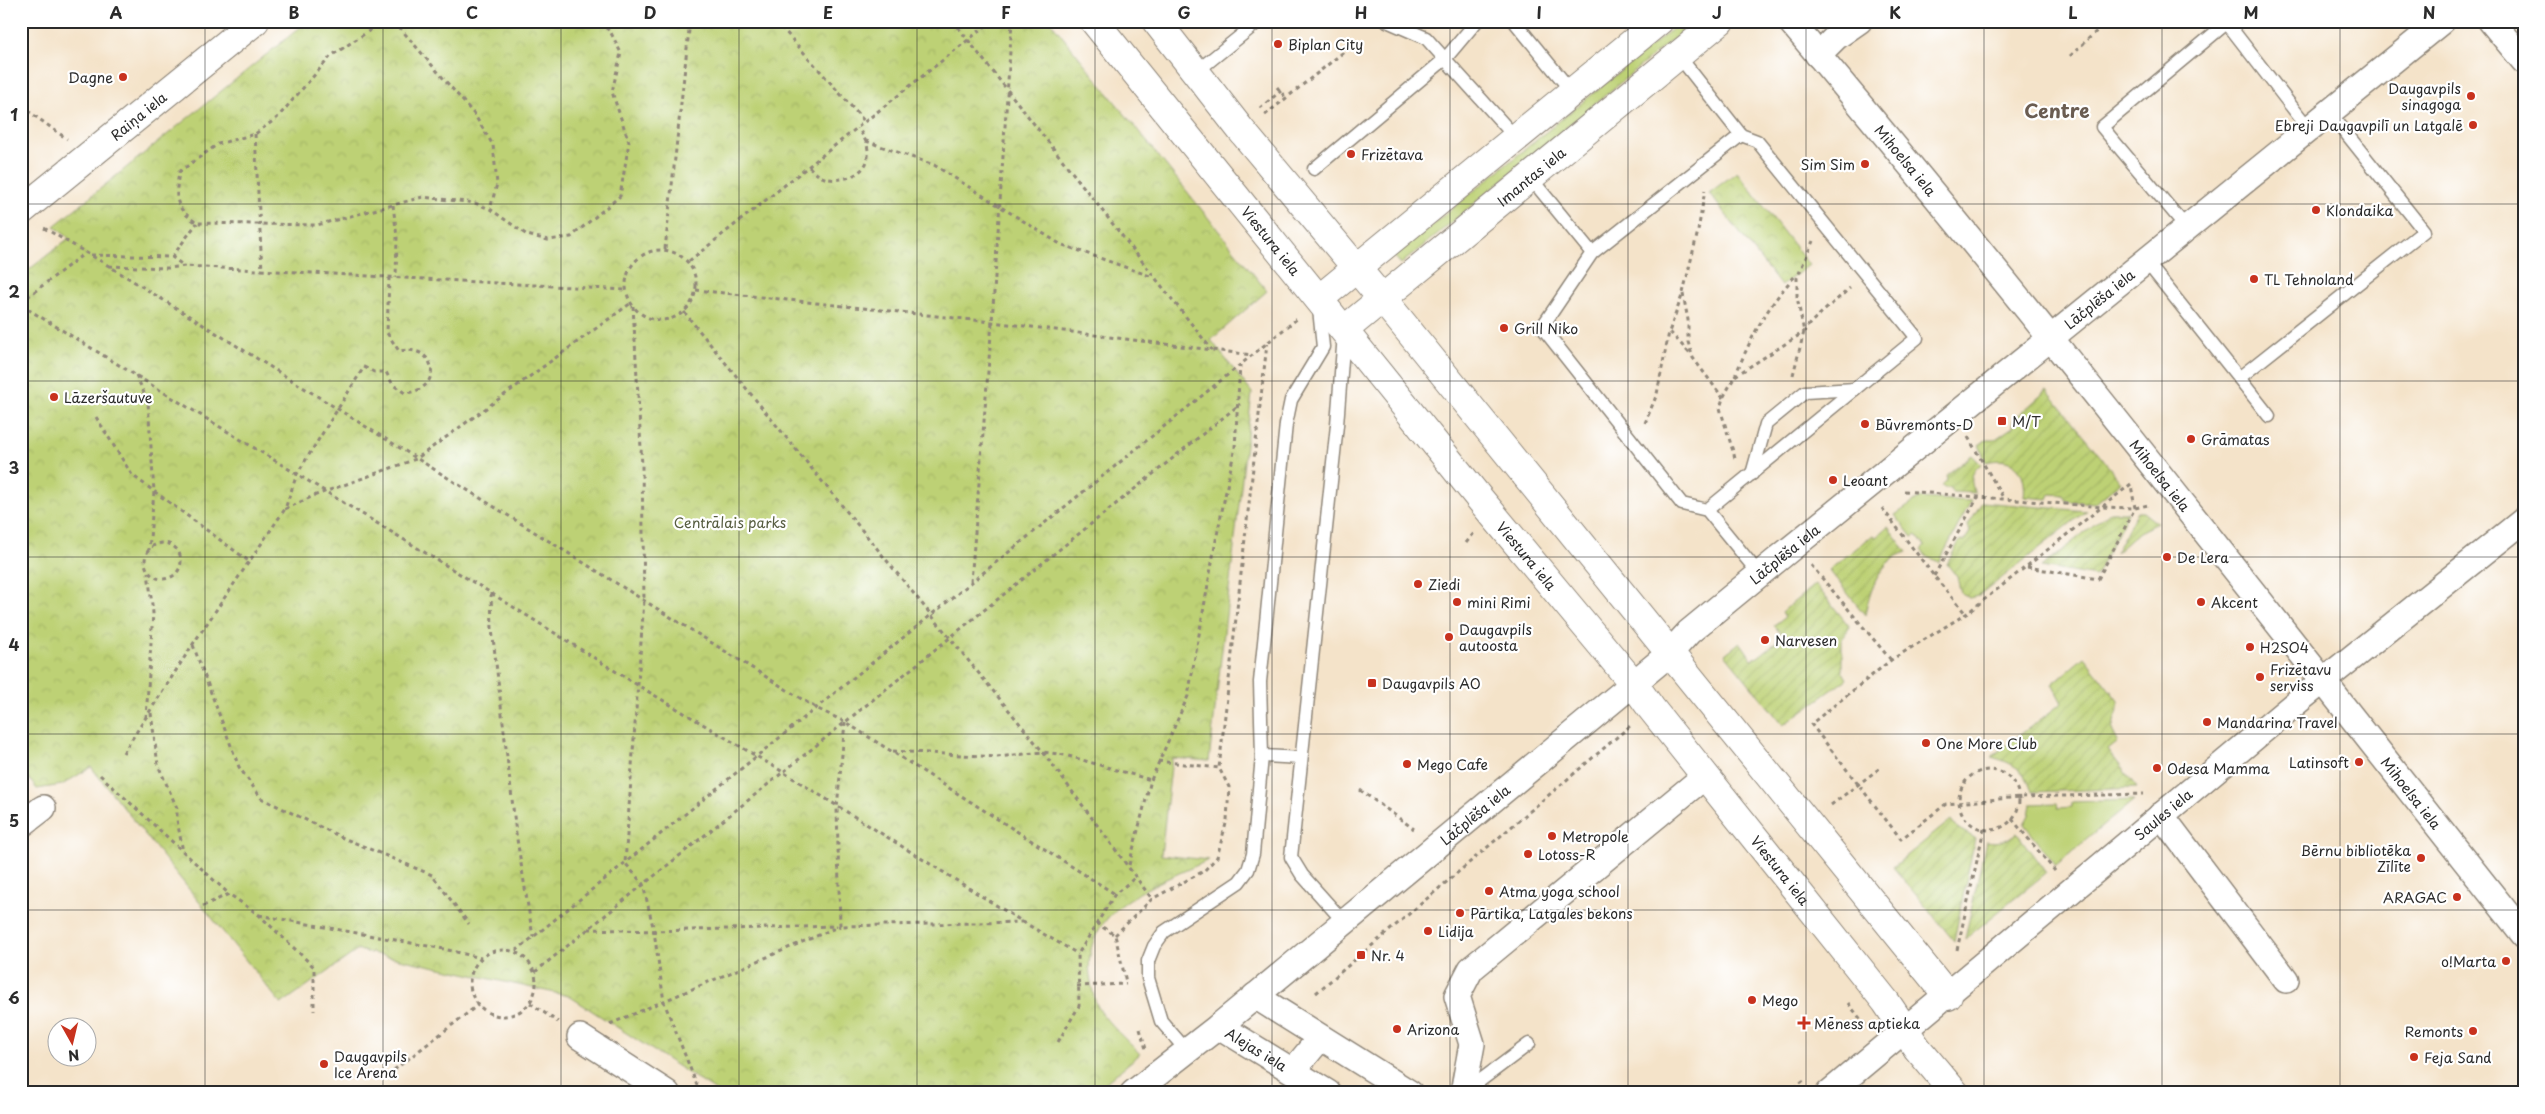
<svg xmlns="http://www.w3.org/2000/svg" width="2545" height="1114" font-family="'Playpen Sans',sans-serif">
<style>
.grass{fill:#bdd175;stroke:#747e50}
.park{fill:url(#park-crowns);stroke:#747e50}
.garden{fill:url(#garden-furrows);stroke:#747e50}
.lines{fill:none;stroke-linecap:round;stroke-linejoin:round}
.service-casing{stroke:#90877a;stroke-width:15}
.minor-casing{stroke:#90877a;stroke-width:28}
.tertiary-casing{stroke:#90877a;stroke-width:30}
.path{stroke:#90877a;stroke-width:3;stroke-dasharray:4 4;stroke-linecap:butt}
.service{stroke:#fff;stroke-width:12}
.minor{stroke:#fff;stroke-width:25}
.tertiary{stroke:#fff;stroke-width:28}
.grid{fill:none;stroke:#2b2b2b;stroke-width:1;stroke-opacity:0.55}
.poi-dot{fill:#c8321e;stroke:#fff;stroke-width:2}
.labels{text-anchor:middle;dominant-baseline:central;stroke-width:4.5;stroke-linejoin:round;paint-order:stroke}
.poi-label{font-size:14px;fill:#2b2b2b;stroke:#fff;text-anchor:start}
.street-label{font-size:14px;fill:#2b2b2b;stroke:#fff}
.park-label{font-size:14px;fill:#575d41;stroke:#fff}
.district-label{font-size:19px;font-weight:bold;fill:#6b5d52;stroke:#fff}
.neatline{fill:none;stroke:#2b2b2b;stroke-width:2}
.grid-label{font-size:16px;text-anchor:middle;font-weight:bold;fill:#2b2b2b}
</style>
<defs>
<pattern id="park-crowns" width="20" height="18" patternUnits="userSpaceOnUse" patternTransform="scale(1.25)"><rect width="20" height="18" fill="#bdd175"/><path d="M2 6a3 3 0 1 1 6 0M12 15a3 3 0 1 1 6 0" fill="none" stroke="#a3b465"/></pattern>
<pattern id="garden-furrows" width="10" height="10" patternUnits="userSpaceOnUse" patternTransform="scale(1.25)"><rect width="10" height="10" fill="#bdd175"/><path d="M-1 1l2-2M0 10L10 0M9 11l2-2" fill="none" stroke="#a3b465"/></pattern>
</defs>
<rect width="100%" height="100%" fill="#fff"/>
<filter id="ink" filterUnits="userSpaceOnUse"><feTurbulence type="fractalNoise" baseFrequency=".02" numOctaves="2"/><feDisplacementMap in="SourceGraphic" scale="10" xChannelSelector="R" yChannelSelector="G"/><feConvolveMatrix kernelMatrix="1 2 1 2 8 2 1 2 1" color-interpolation-filters="sRGB"/></filter>
<filter id="wash" filterUnits="userSpaceOnUse"><feTurbulence type="fractalNoise" baseFrequency=".0096" numOctaves="4" result="noise"/><feDisplacementMap in="SourceGraphic" scale="20" xChannelSelector="R" yChannelSelector="G"/><feGaussianBlur stdDeviation="1.12" result="paint"/><feColorMatrix in="noise" values="0 0 0 0 0 0 0 0 0 0 0 0 0 0 0 0 0 1.4 0 .05"/><feComposite in="paint" operator="in"/></filter>
<g filter="url(#wash)">
<rect width="100%" height="100%" fill="#f4e3c9"/>
<g class="grass">
<path d="M1682,21H1695L1401,264L1394,256Z"/>
<path d="M1920,498L1971,501L1939,562L1927,557L1921,550L1925,546L1916,535L1912,537L1895,515Z"/>
<path d="M2134,800L2056,865L2024,824L2029,815L2031,804L2057,803L2058,808L2072,807V802Z"/>
</g>
<g class="park">
<path d="M308,21H1050L1267,291L1211,340L1252,393L1209,761L1172,758L1161,855L1209,860C1159,883 1081,907 1090,976C1092,987 1093,998 1099,1009C1109,1025 1127,1040 1140,1054L1093,1093H719L569,996L358,950L281,1004L91,767L62,785L37,789L21,769V276L69,238L54,226Z"/>
<path d="M1737,172L1809,265L1781,286L1709,193Z"/>
</g>
<g class="garden">
<path d="M2047,390L2121,482L2096,503L2066,501L2063,495L2050,494L2048,499L2024,497C2027,470 2014,455 1986,462L1979,445L1986,440H1994L2013,427V420Z"/>
<path d="M1972,455L1981,464C1970,473 1970,481 1975,493L1952,492L1950,488H1944L1942,485L1947,480L1946,475Z"/>
<path d="M1982,502L2086,511L1979,596L1970,598L1961,594L1957,577L1947,564L1960,540L1964,541L1970,532L1968,525Z"/>
<path d="M2110,512H2128L2096,576L2041,567Z"/>
<path d="M2137,512H2143L2157,523L2139,532L2115,553Z"/>
<path d="M1888,527L1907,552C1880,559 1870,590 1865,615L1829,570L1873,535L1876,537Z"/>
<path d="M1815,584L1850,627L1842,638V670L1847,679L1783,725L1725,654L1740,642L1752,659L1758,657L1783,637L1774,625L1785,617L1782,612Z"/>
<path d="M2084,657L2119,702L2112,730L2118,742L2108,750L2137,788L2032,792C2027,770 2011,762 1991,757L2062,703L2052,684Z"/>
<path d="M1951,820L1957,828L1975,838L1954,941L1893,867Z"/>
<path d="M2017,833L2046,873L1965,939L1986,841C1999,843 2007,841 2017,833Z"/>
</g>
</g>
<g filter="url(#ink)">
<g class="lines">
<g class="service-casing">
<g id="service">
<path d="M1387,21L1426,38L1516,138"/>
<path d="M1514,21L1572,92"/>
<path d="M2227,23L2309,129"/>
<path d="M1678,55L1741,135L1757,141L1917,338L1707,510"/>
<path d="M1196,72L1259,21"/>
<path d="M1741,135L1592,253L1542,327L1682,504L1707,510L1760,575"/>
<path d="M1314,169L1445,59L1477,21"/>
<path d="M1529,176L1592,253"/>
<path d="M2186,227L2102,127L2229,21"/>
<path d="M2145,260L2239,378L2424,231L2330,113"/>
<path d="M1344,334L1337,425L1291,857L1302,875L1344,922"/>
<path d="M2239,378L2269,416"/>
<path d="M1752,474L1766,424L1805,392L1855,389"/>
<path d="M1262,756L1301,758"/>
<path d="M1187,1051L1161,1021L1148,978V961L1154,946L1164,932L1239,882L1248,870L1253,854L1262,756L1260,682L1286,424L1291,400L1323,347L1319,309"/>
<path d="M1465,1092L1529,1044"/>
</g>
</g>
<g class="minor-casing">
<g id="minor">
<path id="s1" d="M1790,21C2042,320 2281,629 2524,935"/>
<path d="M2491,21L2524,61"/>
<path d="M1818,55L1836,37L1859,21"/>
<path d="M2161,815L2286,980"/>
<path d="M21,825L43,808"/>
<path d="M1255,996L1410,1093"/>
<path id="s2" d="M1219,1026L1328,1093"/>
<path d="M580,1037L667,1093"/>
<path d="M1293,1071L1320,1038"/>
<path id="s3" d="M1133,1093L1219,1026L1669,654L1689,632L1778,559L2442,21"/>
<path d="M1463,1093L1472,1044L1457,996L1471,969L1705,776"/>
<path id="s4" d="M1829,1093L2303,697L2524,520"/>
</g>
</g>
<g class="tertiary-casing">
<g id="tertiary">
<path id="s5" d="M1094,21L1479,498L1633,683L1651,708L1886,1002L1917,1048L1955,1093"/>
<path d="M1156,21L1241,130L1399,319L1948,996"/>
<path id="s6" d="M21,211L255,21"/>
<path d="M1319,299L1659,21"/>
<path id="s7" d="M1344,330L1720,21"/>
</g>
</g>
<g class="path">
<path d="M384,21L331,56L277,118L255,134L218,144L179,172C175,199 174,207 197,223L317,225L423,197L475,203L490,209L527,235L548,240L571,237L620,196L629,142L612,92L621,53L610,31L597,21"/>
<path d="M394,21L474,114L493,145L497,184L490,209"/>
<path d="M776,21L865,122"/>
<path d="M953,21L1212,350"/>
<path d="M2070,56L2101,27L2117,21"/>
<path d="M1277,87L1286,98"/>
<path d="M21,106L67,139"/>
<path d="M1260,108L1281,91"/>
<path d="M1265,115L1345,51"/>
<path d="M255,134L262,271"/>
<path d="M866,141L934,165L1060,244L1153,277"/>
<path d="M809,167C813,170 817,175 822,177C837,184 867,176 868,156C869,145 864,137 858,128"/>
<path d="M393,205L397,237L396,278"/>
<path d="M44,228L109,266L816,708L845,722L891,751L1115,894"/>
<path d="M665,249L690,21"/>
<circle cx="661" cy="285" r="35"/>
<path d="M91,255L172,257L184,266"/>
<path d="M172,257L197,223"/>
<path d="M689,261L992,21"/>
<path d="M109,266L168,268L185,266L626,290"/>
<path d="M696,290L992,322L1252,355"/>
<path d="M1683,294L1688,320V342L1693,358L1723,398"/>
<path d="M21,302L85,253"/>
<path d="M21,305L491,593L639,686L783,772L1023,922L1078,954"/>
<path d="M633,306L642,466L644,600L625,863L643,884L654,931L664,1002L700,1093"/>
<path d="M684,312L1043,752L1152,899"/>
<path d="M1670,332L1691,355"/>
<path d="M136,375L148,402L154,492L149,550"/>
<path d="M1793,375L1804,332L1797,297V278L1813,241"/>
<path d="M1735,376C1752,335 1767,306 1797,274"/>
<path d="M96,417L132,475L250,562"/>
<path d="M1645,423L1657,394L1669,332L1683,293L1698,231L1705,190"/>
<path d="M1968,437L2004,499"/>
<path d="M1735,458L1720,408L1723,398L1735,376L1804,332L1810,323L1850,288"/>
<path d="M2131,484L1966,614L1891,660L1811,724L1901,839L1946,804L2020,797L2144,794"/>
<path d="M1904,491L2103,507L2135,508L2148,505"/>
<path d="M1882,508L1934,576L1966,614"/>
<path d="M285,509L316,495L416,459L631,303"/>
<path d="M1466,543L1474,533"/>
<circle cx="163" cy="561" r="18"/>
<path d="M1811,565L1891,660"/>
<path d="M2027,567L2098,579L2135,508L2131,485"/>
<path d="M1934,576L1978,497"/>
<path d="M971,582L992,322L1012,21"/>
<path d="M491,593L492,629L516,833L533,937"/>
<path d="M193,645L239,767L261,798L341,837L432,875L469,924"/>
<path d="M151,713L158,765L177,808V820L183,852"/>
<path d="M146,718L153,613L148,572"/>
<path d="M845,722L837,808L840,926L1022,922"/>
<path d="M893,751L997,757L1043,752L1065,755L1151,780"/>
<path d="M123,753L193,644L285,509L297,474L364,367L374,372H386L393,385L405,393C445,390 437,343 399,351L387,333L389,278"/>
<path d="M1158,761L1219,768"/>
<circle cx="1989" cy="800" r="30"/>
<path d="M100,775L229,894"/>
<path d="M1360,790L1414,829"/>
<path d="M1831,805L1880,768"/>
<path d="M2012,819L2055,871"/>
<path d="M1129,865L1151,780L1188,696L1216,540L1235,447L1240,365"/>
<path d="M203,906L229,894L259,915L314,967V1011"/>
<path d="M259,915L444,949L481,958"/>
<path d="M1096,923L1115,935L1126,982"/>
<path d="M588,929L654,931L837,926"/>
<path d="M1115,935L1152,899L1204,871L1217,857L1227,820L1229,787L1219,768L1267,344"/>
<circle cx="503" cy="983" r="33"/>
<path d="M1957,950L1984,829"/>
<path d="M516,951L1298,318"/>
<path d="M535,972L1240,404"/>
<path d="M1077,986L1126,984"/>
<path d="M1316,993L1630,726"/>
<path d="M530,1003L558,1022"/>
<path d="M1848,1003L1866,1026"/>
<path d="M610,1024L840,926"/>
<path d="M1140,1029L1146,1049"/>
<path d="M1058,1042L1079,1006L1078,954L1115,894L1137,876"/>
<path d="M394,1070L478,1005"/>
<path d="M1788,1093L1805,1079"/>
</g>
<use href="#service" class="service"/>
<use href="#minor" class="minor"/>
<use href="#tertiary" class="tertiary"/>
</g>
</g>
<path class="grid" d="M205,21V1093M383,21V1093M561,21V1093M739,21V1093M917,21V1093M1095,21V1093M1272,21V1093M1450,21V1093M1628,21V1093M1806,21V1093M1984,21V1093M2162,21V1093M2340,21V1093M21,204H2524M21,381H2524M21,557H2524M21,734H2524M21,910H2524"/>
<g class="poi-dot">
<circle cx="1278" cy="44" r="5"/>
<circle cx="123" cy="77" r="5"/>
<circle cx="2471" cy="96" r="5"/>
<circle cx="2473" cy="125" r="5"/>
<circle cx="1351" cy="154" r="5"/>
<circle cx="1865" cy="164" r="5"/>
<circle cx="2316" cy="210" r="5"/>
<circle cx="2254" cy="279" r="5"/>
<circle cx="1504" cy="328" r="5"/>
<circle cx="54" cy="397" r="5"/>
<rect x="1997" y="416" width="10" height="10" rx="2.5"/>
<circle cx="1865" cy="424" r="5"/>
<circle cx="2191" cy="439" r="5"/>
<circle cx="1833" cy="480" r="5"/>
<circle cx="2167" cy="557" r="5"/>
<circle cx="1418" cy="584" r="5"/>
<circle cx="1457" cy="602" r="5"/>
<circle cx="2201" cy="602" r="5"/>
<circle cx="1449" cy="637" r="5"/>
<circle cx="1765" cy="640" r="5"/>
<circle cx="2250" cy="647" r="5"/>
<circle cx="2260" cy="677" r="5"/>
<rect x="1367" y="678" width="10" height="10" rx="2.5"/>
<circle cx="2207" cy="722" r="5"/>
<circle cx="1926" cy="743" r="5"/>
<circle cx="2359" cy="762" r="5"/>
<circle cx="1407" cy="764" r="5"/>
<circle cx="2157" cy="768" r="5"/>
<circle cx="1552" cy="836" r="5"/>
<circle cx="1528" cy="854" r="5"/>
<circle cx="2421" cy="858" r="5"/>
<circle cx="1489" cy="891" r="5"/>
<circle cx="2457" cy="897" r="5"/>
<circle cx="1460" cy="913" r="5"/>
<circle cx="1428" cy="931" r="5"/>
<rect x="1356" y="950" width="10" height="10" rx="2.5"/>
<circle cx="2506" cy="961" r="5"/>
<circle cx="1752" cy="1000" r="5"/>
<path d="M1801.5 1015.5h5v5h5v5h-5v5h-5v-5h-5v-5h5z"/>
<circle cx="1397" cy="1029" r="5"/>
<circle cx="2473" cy="1031" r="5"/>
<circle cx="2414" cy="1057" r="5"/>
<circle cx="324" cy="1064" r="5"/>
</g>
<g class="labels">
<g class="poi-label">
<text x="1288" y="44">Biplan City</text>
<text x="113" y="77" text-anchor="end">Dagne</text>
<text x="2461" y="88" text-anchor="end">Daugavpils<tspan x="2461" dy="16">sinagoga</tspan></text>
<text x="2463" y="125" text-anchor="end">Ebreji Daugavpilī un Latgalē</text>
<text x="1361" y="154">Frizētava</text>
<text x="1855" y="164" text-anchor="end">Sim Sim</text>
<text x="2326" y="210">Klondaika</text>
<text x="2264" y="279">TL Tehnoland</text>
<text x="1514" y="328">Grill Niko</text>
<text x="64" y="397">Lāzeršautuve</text>
<text x="2012" y="421">M/T</text>
<text x="1875" y="424">Būvremonts-D</text>
<text x="2201" y="439">Grāmatas</text>
<text x="1843" y="480">Leoant</text>
<text x="2177" y="557">De Lera</text>
<text x="1428" y="584">Ziedi</text>
<text x="1467" y="602">mini Rimi</text>
<text x="2211" y="602">Akcent</text>
<text x="1459" y="629">Daugavpils<tspan x="1459" dy="16">autoosta</tspan></text>
<text x="1775" y="640">Narvesen</text>
<text x="2260" y="647">H2SO4</text>
<text x="2270" y="669">Frizētavu<tspan x="2270" dy="16">serviss</tspan></text>
<text x="1382" y="683">Daugavpils AO</text>
<text x="2217" y="722">Mandarina Travel</text>
<text x="1936" y="743">One More Club</text>
<text x="2349" y="762" text-anchor="end">Latinsoft</text>
<text x="1417" y="764">Mego Cafe</text>
<text x="2167" y="768">Odesa Mamma</text>
<text x="1562" y="836">Metropole</text>
<text x="2411" y="850" text-anchor="end">Bērnu bibliotēka<tspan x="2411" dy="16">Zīlīte</tspan></text>
<text x="1538" y="854">Lotoss-R</text>
<text x="1499" y="891">Atma yoga school</text>
<text x="2447" y="897" text-anchor="end">ARAGAC</text>
<text x="1470" y="913">Pārtika, Latgales bekons</text>
<text x="1438" y="931">Lidija</text>
<text x="1371" y="955">Nr. 4</text>
<text x="2496" y="961" text-anchor="end">o!Marta</text>
<text x="1762" y="1000">Mego</text>
<text x="1814" y="1023">Mēness aptieka</text>
<text x="1407" y="1029">Arizona</text>
<text x="2463" y="1031" text-anchor="end">Remonts</text>
<text x="334" y="1056">Daugavpils<tspan x="334" dy="16">Ice Arena</tspan></text>
<text x="2424" y="1057">Feja Sand</text>
</g>
<g class="street-label">
<text stroke="none"><textPath href="#s6" startOffset="151">Raiņa iela</textPath></text>
<text stroke="none"><textPath href="#s1" startOffset="181">Mihoelsa iela</textPath></text>
<text stroke="none"><textPath href="#s7" startOffset="242">Imantas iela</textPath></text>
<text stroke="none"><textPath href="#s5" startOffset="282">Viestura iela</textPath></text>
<text stroke="none"><textPath href="#s3" startOffset="1251">Lāčplēša iela</textPath></text>
<text stroke="none"><textPath href="#s1" startOffset="586">Mihoelsa iela</textPath></text>
<text stroke="none"><textPath href="#s3" startOffset="846">Lāčplēša iela</textPath></text>
<text stroke="none"><textPath href="#s5" startOffset="688">Viestura iela</textPath></text>
<text stroke="none"><textPath href="#s1" startOffset="991">Mihoelsa iela</textPath></text>
<text stroke="none"><textPath href="#s3" startOffset="441">Lāčplēša iela</textPath></text>
<text stroke="none"><textPath href="#s4" startOffset="435">Saules iela</textPath></text>
<text stroke="none"><textPath href="#s5" startOffset="1092">Viestura iela</textPath></text>
<text stroke="none"><textPath href="#s2" startOffset="44">Alejas iela</textPath></text>
</g>
<g class="park-label">
<text x="730" y="522">Centrālais parks</text>
</g>
<g class="district-label">
<text x="2057" y="110">Centre</text>
</g>
</g>
<rect width="2545" height="1114" fill="none" stroke="#fff" stroke-width="55"/>
<g transform="translate(72 1042) rotate(172)"><circle r="24" fill="#ffffff" stroke="#aaaaaa"/>
<path d="M0-4L9 19L0 12L-9 19Z" fill="#c8321e"/>
<text y="-8" font-size="14" font-weight="bold" text-anchor="middle" fill="#2b2b2b">N</text>
</g>
<rect x="28" y="28" width="2490" height="1058" class="neatline"/>
<g class="grid-label">
<text x="116" y="19">A</text>
<text x="294" y="19">B</text>
<text x="472" y="19">C</text>
<text x="650" y="19">D</text>
<text x="828" y="19">E</text>
<text x="1006" y="19">F</text>
<text x="1184" y="19">G</text>
<text x="1361" y="19">H</text>
<text x="1539" y="19">I</text>
<text x="1717" y="19">J</text>
<text x="1895" y="19">K</text>
<text x="2073" y="19">L</text>
<text x="2251" y="19">M</text>
<text x="2429" y="19">N</text>
<text x="14" y="121">1</text>
<text x="14" y="298">2</text>
<text x="14" y="474">3</text>
<text x="14" y="651">4</text>
<text x="14" y="827">5</text>
<text x="14" y="1004">6</text>
</g>
</svg>
